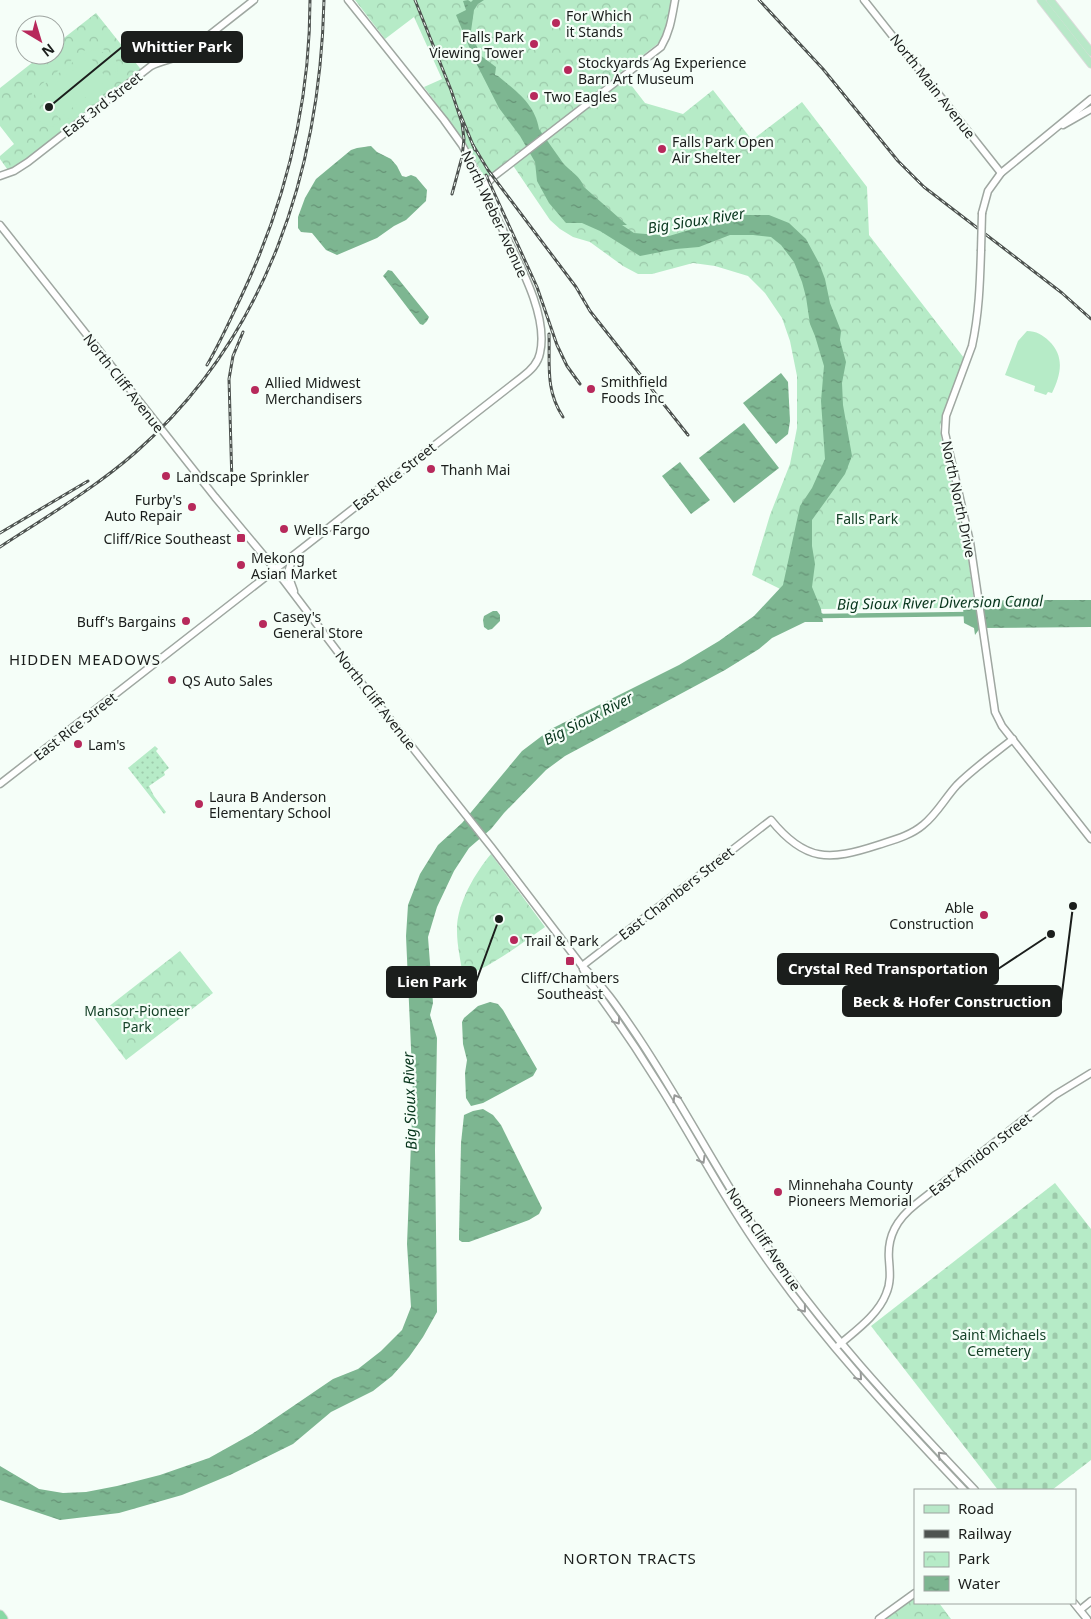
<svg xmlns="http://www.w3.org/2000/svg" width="1091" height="1619" font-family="'Noto Sans',sans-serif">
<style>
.grass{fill:url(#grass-dots)}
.cemetery{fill:url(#cemetery-stones)}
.park{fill:url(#park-crowns)}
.garden{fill:#b6ebc7;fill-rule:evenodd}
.water{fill:url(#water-ripples)}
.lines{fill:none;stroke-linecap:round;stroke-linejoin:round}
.canal{stroke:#7db691;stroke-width:4.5}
.secondary-casing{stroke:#9fa7a1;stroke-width:9}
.primary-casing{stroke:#dbdbdb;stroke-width:9}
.highway-casing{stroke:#dbdbdb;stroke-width:11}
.secondary{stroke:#fff;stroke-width:6}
.primary{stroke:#b8e8c8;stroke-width:7}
.highway{stroke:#88d8a4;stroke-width:9}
.rail-casing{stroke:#4e5350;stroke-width:3}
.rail{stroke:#f5fef8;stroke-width:1;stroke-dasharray:4;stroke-linecap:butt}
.secondary-bridge-casing{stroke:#9fa7a1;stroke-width:9;stroke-linecap:butt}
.secondary-bridge{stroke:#fff;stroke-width:6}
.oneway{stroke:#989a99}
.poi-dot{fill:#b7295b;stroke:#f5fef8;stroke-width:2}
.labels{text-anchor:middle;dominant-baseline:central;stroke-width:4.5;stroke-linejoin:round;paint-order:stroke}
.poi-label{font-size:14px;fill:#1b1e1c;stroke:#f5fef8;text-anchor:start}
.street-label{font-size:14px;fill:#1b1e1c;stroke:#f5fef8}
.park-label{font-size:14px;fill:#174329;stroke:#f5fef8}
.water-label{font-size:15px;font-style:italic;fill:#08361d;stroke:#f5fef8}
.neighbourhood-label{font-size:15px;letter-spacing:1px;fill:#1b1e1c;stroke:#f5fef8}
.leader{fill:none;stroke:#1b1e1c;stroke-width:2}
.callout-dot{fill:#1b1e1c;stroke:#f5fef8;stroke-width:2}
.callout{fill:#1b1e1c;stroke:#1b1e1c;stroke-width:2}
.callout-label{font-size:15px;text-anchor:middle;font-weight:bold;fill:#fff}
</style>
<defs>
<pattern id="grass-dots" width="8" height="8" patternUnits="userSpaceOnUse" patternTransform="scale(1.25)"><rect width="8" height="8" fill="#b6ebc7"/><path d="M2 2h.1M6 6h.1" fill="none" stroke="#9cc9aa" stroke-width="1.8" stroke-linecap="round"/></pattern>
<pattern id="cemetery-stones" width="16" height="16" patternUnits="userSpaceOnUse" patternTransform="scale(1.25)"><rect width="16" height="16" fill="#b6ebc7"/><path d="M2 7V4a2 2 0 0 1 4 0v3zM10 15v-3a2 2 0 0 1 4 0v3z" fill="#9cc9aa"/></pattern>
<pattern id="park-crowns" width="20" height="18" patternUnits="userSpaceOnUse" patternTransform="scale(1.25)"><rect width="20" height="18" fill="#b6ebc7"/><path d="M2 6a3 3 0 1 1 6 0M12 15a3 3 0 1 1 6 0" fill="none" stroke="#9cc9aa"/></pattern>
<pattern id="water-ripples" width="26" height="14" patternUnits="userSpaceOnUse" patternTransform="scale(1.25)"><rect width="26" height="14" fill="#7db691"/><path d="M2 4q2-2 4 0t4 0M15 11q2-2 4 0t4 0" fill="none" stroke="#669376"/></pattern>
</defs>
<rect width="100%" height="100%" fill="#f5fef8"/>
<path class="grass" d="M155,746L158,749L156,751L169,768L164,772L165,775L149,786L154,796L166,812L164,814L128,768Z"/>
<path class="cemetery" d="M1055,1183L1091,1229V1460L1052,1490H998L871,1326Z"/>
<g class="park">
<path d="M355,0H672L666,32L660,42L621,72L645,103L683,114L713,90L752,140L802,102L867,187L869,235L964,358L943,414L940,427L942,442L968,556L974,601L967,605L937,608L821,609L752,575L770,515L790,464L797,428V376L790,341L782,318L765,293L748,276L715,266L693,263L652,274H638L623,266L590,242L573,237L560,229L550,220L510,161L488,178L483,175L465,142L424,87L442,79L414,17L385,39Z"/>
<path d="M96,13L143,72L10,173L0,159V156L14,144L0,126V88L42,55H55V45Z"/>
<path d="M491,854L545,927C519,945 493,966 463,977C461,962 457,946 457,931C456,905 475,873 491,854Z"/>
<path d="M180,951L213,993L126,1060L94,1018Z"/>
<path d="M915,1593V1603H939L951,1619H882Z"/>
</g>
<g class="garden">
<path d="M92,48C116,46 126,70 111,88L58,129L57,127C36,128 25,109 33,91L83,51ZM93,50C111,51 121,67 112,83C106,91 97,96 89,103C75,113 48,141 34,113C30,105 32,98 36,91L82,55Z"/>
<path d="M90,57L108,80L59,118L41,95Z"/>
<path d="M1027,331C1036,331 1043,335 1049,341C1065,356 1061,375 1052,393L1048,392L1046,395L1034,391L1035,386L1005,375L1018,341Z"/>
<path d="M110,1013L124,1031L115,1037L102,1020Z"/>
</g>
<g class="water">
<path d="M468,0L471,2L473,0H484L478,4L474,10L471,31L480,55L496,67L495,75L498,76C516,91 535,104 539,129C547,140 555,152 563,163C570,171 581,177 584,187L627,225H622L634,233L669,236L740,215H769L789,223L806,239L819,263L825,279L830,303L841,331L840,340L846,362L842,383L843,405L852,456L845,474L812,520V546L815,564L812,587L821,609L823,622H805L772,638L759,649L725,670L565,756L546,770L504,813L491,829L469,848L454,871L437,907L428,937L433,1003L430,1015L437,1038L435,1150L437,1312L423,1337L409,1357L392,1376L373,1391L331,1412L293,1444L230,1475L182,1495L119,1513L60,1520L0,1500V1466L39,1489L63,1493L86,1492L117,1486L160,1475L209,1458L252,1434L333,1379L358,1369L381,1351L402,1330L411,1307L407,1244L413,1093L406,936L408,905L420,874L438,845L462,823L522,751L551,729L679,665L719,641L754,616L783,585L800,506L812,488L825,459L821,401L824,366L815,336L810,324L806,297L802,282L794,262L781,245L771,237L753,235H730L699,247L676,249L640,256L600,231L582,223H566L549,203L537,181L535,162L520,136L499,108L475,61L456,15L466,10L463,1Z"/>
<path d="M371,146L377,152L391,159L397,166L402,176L406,177L411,175L416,177L427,190L426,201L406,220L394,226L377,238L337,255L326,250L312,233L301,232L298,228V217L305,198L316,179L351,150L357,148Z"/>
<path d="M388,270L392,271L429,317L427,321L423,325L420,324L384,277L383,276Z"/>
<path d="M781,373L788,382L790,421L788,434L776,444L743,403Z"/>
<path d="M744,423L779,468L734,503L699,458Z"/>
<path d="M680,462L710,500L691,514L662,476Z"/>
<path d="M1020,600H1091V627L980,628L975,635L974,628L964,623L963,606L974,601Z"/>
<path d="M493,611H497L500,615V621L492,629L488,630L484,627L483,620L484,616Z"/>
<path d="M490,1002L498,1004L503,1010L537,1069L533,1076L483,1103L471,1106L466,1098L465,1073L467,1060L463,1044L462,1022L464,1018L478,1006Z"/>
<path d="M483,1109L493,1115L501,1125L542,1208L539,1214L529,1220L469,1242H462L459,1240V1236L461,1143L464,1115L473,1111Z"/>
</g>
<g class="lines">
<path class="canal" d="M818,614L823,616L970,614"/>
<g class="secondary-casing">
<g id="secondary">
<path d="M864,0L1001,173"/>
<path d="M1063,125L1091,109"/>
<path d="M0,176L14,171L28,162L151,66C164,59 176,60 189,51L254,0"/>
<path d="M483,188L493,177L661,47C670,32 672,17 675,0"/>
<path d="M982,213L988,191L1001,173L1091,99"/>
<path d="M0,225L215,497L275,569L359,680L492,848L582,966C604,986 621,1012 638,1037C680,1100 715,1167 756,1230C819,1325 897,1408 975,1490"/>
<path d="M981,251C980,283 979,314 972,346L946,416L945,433L970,542L995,712L1002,726L1091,839"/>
<path d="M294,591C288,575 285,570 296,556"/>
<path d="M0,784L522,377C530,371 538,364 540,353C549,315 517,260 501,226C490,204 480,182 470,160L462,145L444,120L348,0"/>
<path d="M582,966L771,820C805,862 829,861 878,845C893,840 910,836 923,825C937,814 945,798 957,785C974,768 994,754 1013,739"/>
<path d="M583,969L590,983C613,1014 635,1046 656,1080C692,1136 722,1196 761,1251C821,1338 892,1414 964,1490"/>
<path d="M839,1345C855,1331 878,1315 886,1294C891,1283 890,1272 889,1260C887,1236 897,1219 916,1204L1055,1095L1091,1073"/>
<path d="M1074,1603L1087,1619"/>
<path d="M1080,1610L1091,1601"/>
<path d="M879,1619L915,1593"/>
</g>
</g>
<g class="primary-casing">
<g id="primary">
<path d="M1041,0L1091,64"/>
<path d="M1050,0L1091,52"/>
</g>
</g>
<g class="highway-casing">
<path id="highway" d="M0,1615L3,1619"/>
</g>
<use href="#secondary" class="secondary"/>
<use href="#primary" class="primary"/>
<use href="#highway" class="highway"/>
<g class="rail-casing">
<g id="rail">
<path d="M415,0L451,90L462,123L464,139L462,157L452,194"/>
<path d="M759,0L823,69L898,161L924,187L1062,293L1091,319"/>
<path d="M459,111L475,150"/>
<path d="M473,145L488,170L576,287L590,311L605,330L688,435"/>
<path d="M486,175L537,287L557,345L567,366L580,384"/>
<path d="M549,334C550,364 545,390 563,417"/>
<path d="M207,365C220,343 230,320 241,297C285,204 310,103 310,0"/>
<path d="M232,484L229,379L233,356L243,332"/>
<path d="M0,533L88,481"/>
<path d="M0,547C46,517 95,488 136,452C267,336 320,171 324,0"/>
</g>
</g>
<use href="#rail" class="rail"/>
<g class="secondary-bridge-casing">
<path id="secondary-bridge" d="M981,251L982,213"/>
</g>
<use href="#secondary-bridge" class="secondary-bridge"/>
</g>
<defs><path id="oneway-chevron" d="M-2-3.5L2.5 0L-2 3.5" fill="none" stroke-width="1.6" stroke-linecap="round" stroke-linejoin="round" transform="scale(1.25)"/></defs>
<g class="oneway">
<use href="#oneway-chevron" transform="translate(617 1021) rotate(55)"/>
<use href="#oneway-chevron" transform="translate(676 1098) rotate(-120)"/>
<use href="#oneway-chevron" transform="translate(702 1160) rotate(60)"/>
<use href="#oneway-chevron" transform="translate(803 1309) rotate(52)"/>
<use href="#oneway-chevron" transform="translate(859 1377) rotate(49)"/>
<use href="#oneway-chevron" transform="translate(941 1455) rotate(-133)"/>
</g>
<g class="poi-dot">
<circle cx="556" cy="23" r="5"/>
<circle cx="534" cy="44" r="5"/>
<circle cx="568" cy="70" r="5"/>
<circle cx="534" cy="96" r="5"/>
<circle cx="662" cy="149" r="5"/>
<circle cx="591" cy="389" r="5"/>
<circle cx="255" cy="390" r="5"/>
<circle cx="431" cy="469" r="5"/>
<circle cx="166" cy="476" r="5"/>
<circle cx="192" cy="507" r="5"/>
<circle cx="284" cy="529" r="5"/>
<rect x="236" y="533" width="10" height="10" rx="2.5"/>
<circle cx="241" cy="565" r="5"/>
<circle cx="186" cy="621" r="5"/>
<circle cx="263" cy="624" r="5"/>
<circle cx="172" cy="680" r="5"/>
<circle cx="78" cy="744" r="5"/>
<circle cx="199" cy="804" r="5"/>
<circle cx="984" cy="915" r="5"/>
<circle cx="514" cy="940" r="5"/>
<rect x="565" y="956" width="10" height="10" rx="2.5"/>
<circle cx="778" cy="1192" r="5"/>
</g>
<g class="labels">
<g class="poi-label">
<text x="566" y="15">For Which<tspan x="566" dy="16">it Stands</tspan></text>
<text x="524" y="36" text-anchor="end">Falls Park<tspan x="524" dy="16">Viewing Tower</tspan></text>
<text x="578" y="62">Stockyards Ag Experience<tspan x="578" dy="16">Barn Art Museum</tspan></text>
<text x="544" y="96">Two Eagles</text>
<text x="672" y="141">Falls Park Open<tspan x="672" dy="16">Air Shelter</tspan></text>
<text x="601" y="381">Smithfield<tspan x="601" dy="16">Foods Inc</tspan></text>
<text x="265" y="382">Allied Midwest<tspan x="265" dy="16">Merchandisers</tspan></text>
<text x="441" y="469">Thanh Mai</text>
<text x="176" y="476">Landscape Sprinkler</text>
<text x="182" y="499" text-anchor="end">Furby's<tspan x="182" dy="16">Auto Repair</tspan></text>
<text x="294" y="529">Wells Fargo</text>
<text x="231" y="538" text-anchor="end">Cliff/Rice Southeast</text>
<text x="251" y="557">Mekong<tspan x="251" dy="16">Asian Market</tspan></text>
<text x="273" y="616">Casey's<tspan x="273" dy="16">General Store</tspan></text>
<text x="176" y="621" text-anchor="end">Buff's Bargains</text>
<text x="182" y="680">QS Auto Sales</text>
<text x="88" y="744">Lam's</text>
<text x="209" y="796">Laura B Anderson<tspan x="209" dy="16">Elementary School</tspan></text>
<text x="974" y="907" text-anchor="end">Able<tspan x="974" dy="16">Construction</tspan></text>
<text x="524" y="940">Trail &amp; Park</text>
<text x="570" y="977" text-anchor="middle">Cliff/Chambers<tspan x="570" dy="16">Southeast</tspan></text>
<text x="788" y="1184">Minnehaha County<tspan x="788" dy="16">Pioneers Memorial</tspan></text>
</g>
<g class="street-label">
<text transform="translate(933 86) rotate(52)">North Main Avenue</text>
<text transform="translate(102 104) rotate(-38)">East 3rd Street</text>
<text transform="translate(495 214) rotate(65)">North Weber Avenue</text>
<text transform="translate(124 383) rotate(52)">North Cliff Avenue</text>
<text transform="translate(394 476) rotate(-38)">East Rice Street</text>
<text transform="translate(959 499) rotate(78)">North North Drive</text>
<text transform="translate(376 700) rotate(52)">North Cliff Avenue</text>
<text transform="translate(75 726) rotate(-38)">East Rice Street</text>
<text transform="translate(676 893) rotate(-38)">East Chambers Street</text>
<text transform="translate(980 1154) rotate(-38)">East Amidon Street</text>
<text transform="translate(764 1239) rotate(56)">North Cliff Avenue</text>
</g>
<g class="park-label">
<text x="867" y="518">Falls Park</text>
<text x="137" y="1010">Mansor-Pioneer<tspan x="137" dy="16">Park</tspan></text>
<text x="999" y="1334">Saint Michaels<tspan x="999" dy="16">Cemetery</tspan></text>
</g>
<g class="water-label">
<text transform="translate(696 220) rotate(-9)">Big Sioux River</text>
<text transform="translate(940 602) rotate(-1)">Big Sioux River Diversion Canal</text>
<text transform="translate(588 718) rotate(-27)">Big Sioux River</text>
<text transform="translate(409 1101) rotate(-92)">Big Sioux River</text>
</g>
<g class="neighbourhood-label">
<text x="85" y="659">HIDDEN MEADOWS</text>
<text x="630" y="1558">NORTON TRACTS</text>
</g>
</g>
<path class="leader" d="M49 107L122 47M1051 934L998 969M499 919L476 982M1073 906L1061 1001"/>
<g class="callout-dot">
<circle cx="49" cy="107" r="5"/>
<circle cx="1051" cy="934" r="5"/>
<circle cx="499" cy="919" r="5"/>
<circle cx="1073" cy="906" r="5"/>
</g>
<g class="callout">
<rect x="122" y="32" width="120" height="30" rx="5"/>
<rect x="778" y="954" width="220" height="30" rx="5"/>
<rect x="387" y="967" width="89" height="30" rx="5"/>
<rect x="843" y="986" width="218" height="30" rx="5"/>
</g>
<g class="callout-label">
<text x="182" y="52">Whittier Park</text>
<text x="888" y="974">Crystal Red Transportation</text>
<text x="432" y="987">Lien Park</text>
<text x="952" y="1007">Beck &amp; Hofer Construction</text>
</g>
<rect x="914" y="1489" width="162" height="115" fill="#f5fef8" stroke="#9ea4a0"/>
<rect x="924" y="1505" width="25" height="8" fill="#b8e8c8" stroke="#9ea4a0"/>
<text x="958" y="1514" font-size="15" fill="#1b1e1c">Road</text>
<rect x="924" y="1530" width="25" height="8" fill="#4e5350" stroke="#9ea4a0"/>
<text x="958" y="1539" font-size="15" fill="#1b1e1c">Railway</text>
<rect x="924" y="1552" width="25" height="15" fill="url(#park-crowns)" stroke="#9ea4a0"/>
<text x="958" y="1564" font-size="15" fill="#1b1e1c">Park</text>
<rect x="924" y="1576" width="25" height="15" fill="url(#water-ripples)" stroke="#9ea4a0"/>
<text x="958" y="1589" font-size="15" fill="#1b1e1c">Water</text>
<g transform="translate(40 40) rotate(142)"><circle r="24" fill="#f5fef8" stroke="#9ea4a0"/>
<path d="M0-4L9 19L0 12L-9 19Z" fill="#b7295b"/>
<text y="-8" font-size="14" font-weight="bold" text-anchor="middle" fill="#1b1e1c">N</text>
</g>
</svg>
